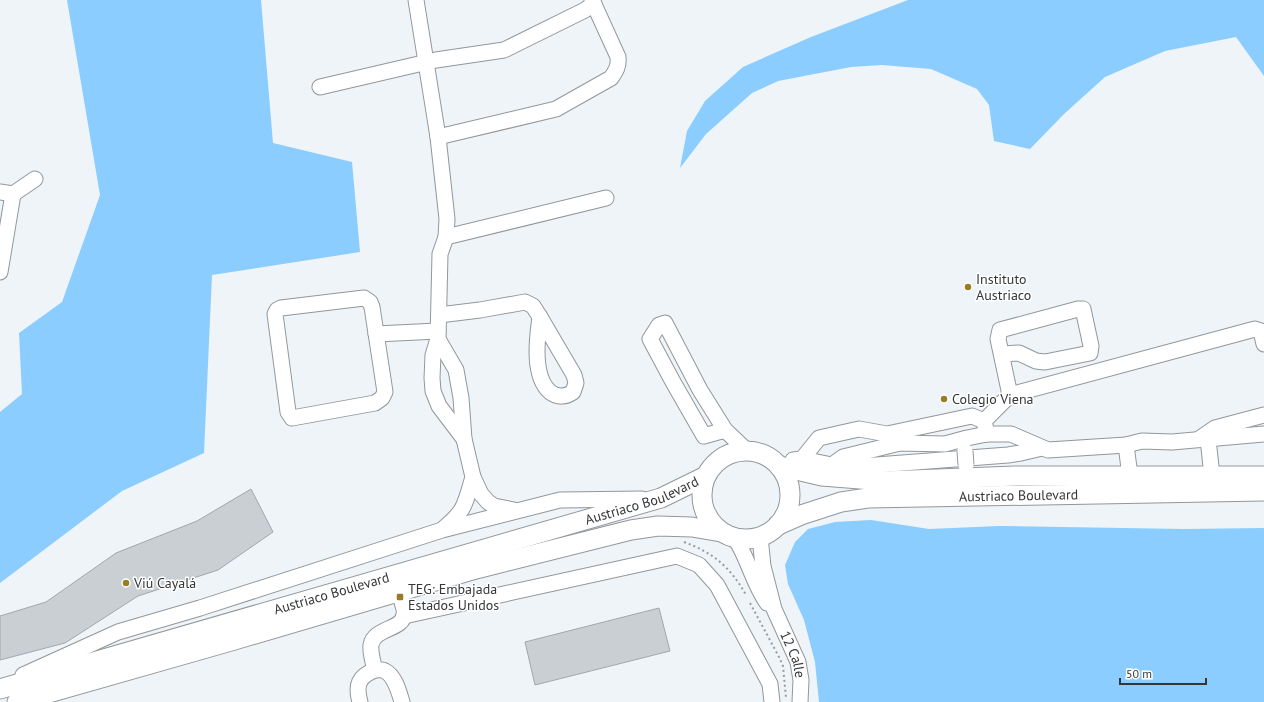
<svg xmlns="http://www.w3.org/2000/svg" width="1264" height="702" font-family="'PT Sans',sans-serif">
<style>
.forest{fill:#8acdfe}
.building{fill:#c9cfd3;stroke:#a2a7ac}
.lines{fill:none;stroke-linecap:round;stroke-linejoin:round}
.minor-casing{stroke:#91979b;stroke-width:17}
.major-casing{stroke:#91979b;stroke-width:21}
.path{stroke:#989c9f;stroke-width:2;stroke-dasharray:2 3;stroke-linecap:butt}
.minor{stroke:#fff;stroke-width:15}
.major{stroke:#fff;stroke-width:19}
.minor-bridge-casing{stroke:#91979b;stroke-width:17;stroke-linecap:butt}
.minor-bridge{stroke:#fff;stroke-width:15}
.poi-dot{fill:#987d26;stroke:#fff;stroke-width:1.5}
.labels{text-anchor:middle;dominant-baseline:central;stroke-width:3;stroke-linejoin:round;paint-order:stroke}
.poi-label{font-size:14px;fill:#343638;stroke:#fff;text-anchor:start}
.street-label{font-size:14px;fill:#343638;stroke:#fff}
</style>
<rect width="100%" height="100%" fill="#eef4f8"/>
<g class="forest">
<path d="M67,0H261L273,143L352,162L360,252L212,275L204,453L122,491L0,583V412L22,394L19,333L62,302L100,195Z"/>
<path d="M908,0H1264V76L1236,37L1165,51L1105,77L1064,114L1030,149L994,141L989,105L977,89L931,69L882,65L851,67L778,81L752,93L706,134L680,168L687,131L705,101L743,67L811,37Z"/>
<path d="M871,520L929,529L999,526L1184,529L1264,528V702H819L815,662L804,620L788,584L785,565L795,542L808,529L835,522Z"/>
</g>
<g class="building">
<path d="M251,489L273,532L218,570L138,596L65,643L0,660V616L46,602L116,553L197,521Z"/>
<path d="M659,608L670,651L535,685L525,642Z"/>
</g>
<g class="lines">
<g class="minor-casing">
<g id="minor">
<path d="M416,0L438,137L447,219L446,237L440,254L438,339L433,355L432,378L433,391L439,406L464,439"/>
<path d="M320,87L436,60L504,50L585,10L594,4"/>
<path d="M438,137L556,109L611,78C616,71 619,66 618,57L592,0"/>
<path d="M0,192L13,194L35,179"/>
<path d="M446,237L606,198"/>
<path d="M0,272L13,194"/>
<path d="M364,298L370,302L372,307L385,392L382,398L375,403L292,418L288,412L275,314L277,310L281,308Z"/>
<path d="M439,315L480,310L525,302L533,306L540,317"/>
<path d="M540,317L574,375L576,383L573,392C566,397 558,398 550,392C532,376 537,338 540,317Z"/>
<path d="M376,334L438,331"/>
<path d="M438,339L456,370L461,398L464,439L473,477L481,494L488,502L494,506L514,510"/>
<path d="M1002,354L1019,353L1036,361L1045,362L1090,353L1091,346L1083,309H1078L1000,330L998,339L1010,395"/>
<path d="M725,430L704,436L673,382L650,339L659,325L665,323L700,390L725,430L746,450"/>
<path d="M987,434L984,421L1010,395L1255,329L1261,331L1264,344"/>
<path d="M1199,439L1215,428L1264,415"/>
<path d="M1208,439L1212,476"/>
<path d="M1126,445L1130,476"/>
<path d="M802,459L832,465L863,466L1008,455L1021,453L1042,448"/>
<path d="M793,460L802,459L819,438L859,429L887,434L972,416L984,421"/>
<path d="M832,465L843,457L900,443L945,444L967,438L987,434H1011L1048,450L1126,445L1142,441L1172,442L1264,434"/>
<path d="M444,528C466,510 465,503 473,477"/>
<path id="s1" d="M760,537L763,566L774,609L798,662L801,680L800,702"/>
<path d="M735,538C748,558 753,583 767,603"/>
<path d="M404,616L677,556L699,565L717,585L770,684L772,702"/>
<path d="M23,675L118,632L200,608L442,530L560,500L642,499"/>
<path d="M360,702C355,685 359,676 375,670"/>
<path d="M402,702C399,692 395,676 385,671C382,669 378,670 375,670C373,662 370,653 371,645C374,627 404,630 404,614C405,610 403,606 402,602"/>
</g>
</g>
<g class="major-casing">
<g id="major">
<circle cx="746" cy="495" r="44"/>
<path d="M779,466L822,476L885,481L1015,476H1264"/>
<path id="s2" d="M778,525L801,515L841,502L868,498L1264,491"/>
<path id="s3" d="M0,689L661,498L706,476"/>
<path d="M17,702L231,641L476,569L631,530L658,526L692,527L721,532"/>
</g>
</g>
<g class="path">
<path d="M684,542C714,553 731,568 746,595"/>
<path d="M750,603L779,657L783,666L786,698"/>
</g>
<use href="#minor" class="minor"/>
<use href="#major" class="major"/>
<g class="minor-bridge-casing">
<path id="minor-bridge" d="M965,451L966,465"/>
</g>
<use href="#minor-bridge" class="minor-bridge"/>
</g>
<g class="poi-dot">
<circle cx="968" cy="287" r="4"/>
<circle cx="944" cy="399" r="4"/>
<circle cx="126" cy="583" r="4"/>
<rect x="396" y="593" width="8" height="8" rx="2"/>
</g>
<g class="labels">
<g class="poi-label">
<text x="976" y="279">Instituto<tspan x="976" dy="16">Austriaco</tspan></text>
<text x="952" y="399">Colegio Viena</text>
<text x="134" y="583">Viú Cayalá</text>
<text x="408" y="589">TEG: Embajada<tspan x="408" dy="16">Estados Unidos</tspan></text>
</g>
<g class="street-label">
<text stroke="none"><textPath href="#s2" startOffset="245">Austriaco Boulevard</textPath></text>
<text stroke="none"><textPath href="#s3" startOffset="669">Austriaco Boulevard</textPath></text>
<text stroke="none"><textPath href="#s3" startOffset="345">Austriaco Boulevard</textPath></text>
<text stroke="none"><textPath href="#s1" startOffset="123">12 Calle</textPath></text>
</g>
</g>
<path d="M1120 678v6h86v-6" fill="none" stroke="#343638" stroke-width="2"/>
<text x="1126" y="678" font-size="12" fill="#343638" stroke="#ffffff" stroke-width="3" paint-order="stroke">50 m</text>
</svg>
